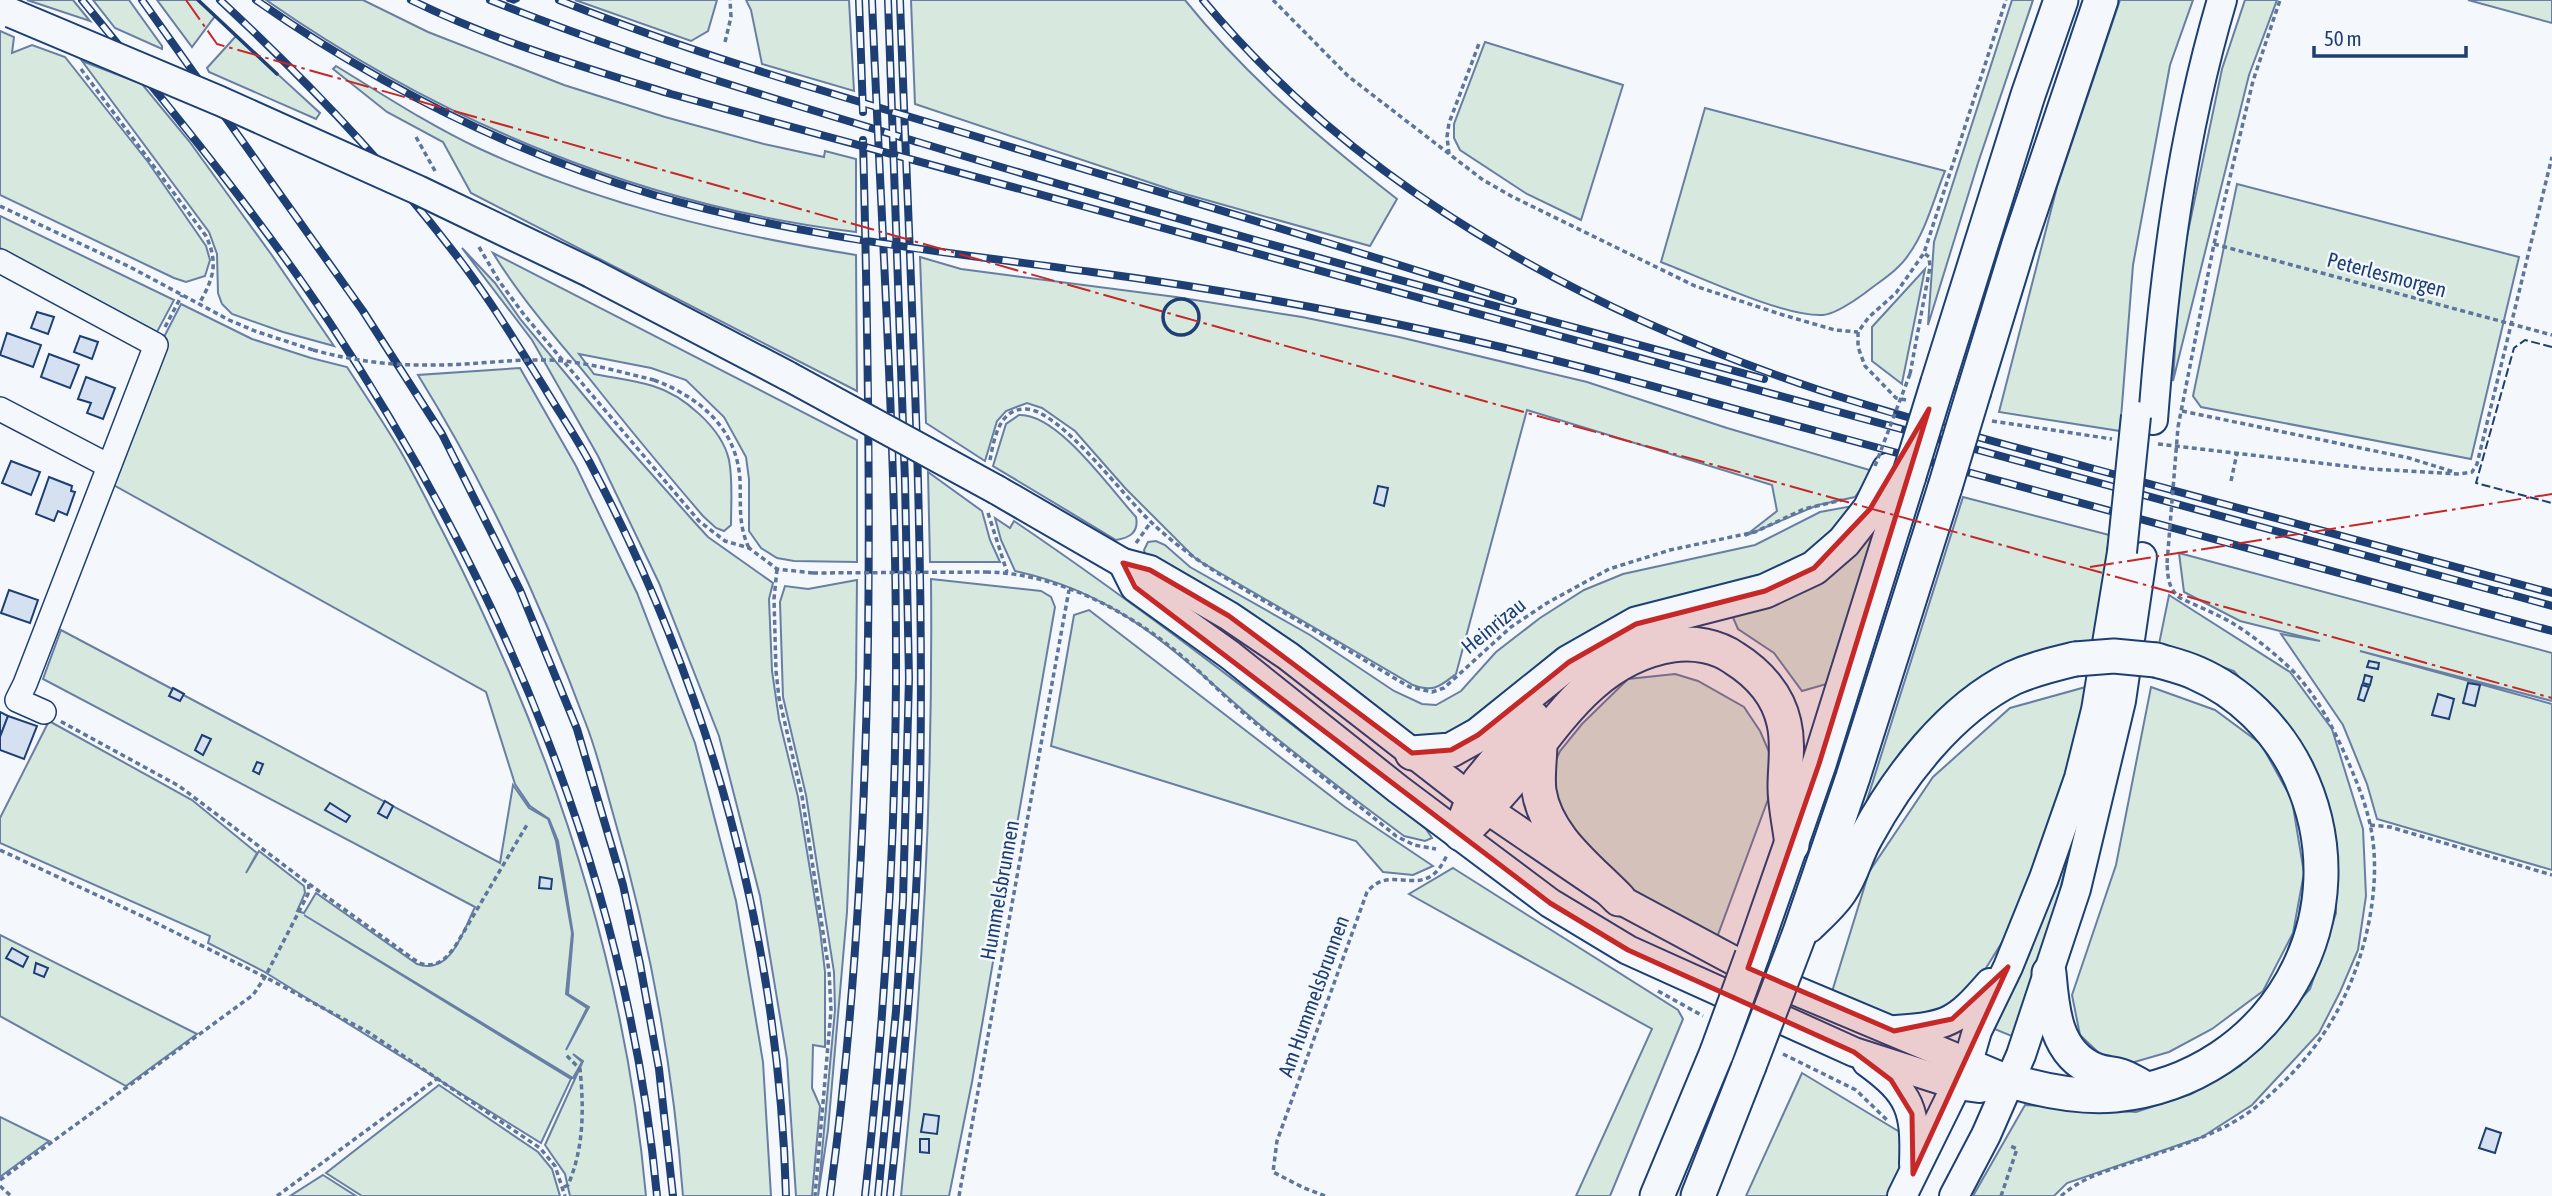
<svg xmlns="http://www.w3.org/2000/svg" width="2552" height="1196" font-family="'Asap Condensed',sans-serif">
<style>
.green{fill:#d7e8df;stroke:#687fa3;stroke-width:2}
.building{fill:#d5e0f0;stroke:#1d3f73;stroke-width:2}
.lines{fill:none;stroke-linecap:round;stroke-linejoin:round}
.minor-casing{stroke:#1d3f73;stroke-width:26}
.major-casing{stroke:#1d3f73;stroke-width:32}
.highway-casing{stroke:#1d3f73;stroke-width:37}
.path{stroke:#5e769c;stroke-width:3.5;stroke-dasharray:5 3.5;stroke-linecap:butt}
.minor{stroke:#f4f7fb;stroke-width:23}
.major{stroke:#f4f7fb;stroke-width:28}
.highway{stroke:#f4f7fb;stroke-width:33}
.rail-casing{stroke:#1d3f73;stroke-width:8}
.rail{stroke:#f4f7fb;stroke-width:5;stroke-dasharray:16;stroke-linecap:butt}
.major-bridge-casing{stroke:#1d3f73;stroke-width:32;stroke-linecap:butt}
.highway-bridge-casing{stroke:#1d3f73;stroke-width:37;stroke-linecap:butt}
.path-bridge{stroke:#5e769c;stroke-width:3.5;stroke-dasharray:5 3.5;stroke-linecap:butt}
.major-bridge{stroke:#f4f7fb;stroke-width:28}
.highway-bridge{stroke:#f4f7fb;stroke-width:33}
.fence{stroke:#1d3f73;stroke-width:2;stroke-dasharray:9 3.5;stroke-linecap:butt}
.wall{stroke:#1d3f73;stroke-width:3.5}
.power{stroke:#c62828;stroke-width:2;stroke-dasharray:24 5 3.5 5;stroke-linecap:butt}
.marked{fill:#c62828;fill-opacity:0.2;stroke:#c62828;stroke-width:5;stroke-linejoin:round}
.labels{text-anchor:middle;dominant-baseline:central;stroke-width:5;stroke-linejoin:round;paint-order:stroke}
.street-label{font-size:21px;fill:#1d3f73;stroke:#f4f7fb}
</style>
<rect width="100%" height="100%" fill="#f4f7fb"/>
<g class="green">
<path d="M27,0H73L90,21Z"/>
<path d="M93,0H129L162,46V49L115,28Z"/>
<path d="M157,0H198L215,16L192,47Z"/>
<path d="M266,0H363L428,32L564,85L665,117L764,144L824,157L825,151L856,159V232C643,206 441,122 266,0Z"/>
<path d="M575,0H717L708,31L691,41Z"/>
<path d="M746,0H849L854,91L762,64L751,10Z"/>
<path d="M911,0H1185C1246,76 1320,139 1397,199L1370,246L1178,192L915,104Z"/>
<path d="M2012,0H2033L1978,163L1928,325L1934,242Z"/>
<path d="M2120,0H2193L2170,65L2133,265L2120,431L1999,412L2057,187Z"/>
<path d="M2245,0H2277L2249,75L2173,381L2180,270L2222,69Z"/>
<path d="M2468,0H2552V23Z"/>
<path d="M0,31L14,37L12,53L32,45L65,57L148,162L206,246L210,260L205,276L186,282L174,278L0,195Z"/>
<path d="M236,36L320,113L316,119L209,72L207,68Z"/>
<path d="M1485,42L1623,85L1581,220L1527,194L1460,150L1454,138V124Z"/>
<path d="M82,61L142,84L189,141L271,254L334,346L283,332L232,314L222,304L218,293L217,254L209,232Z"/>
<path d="M336,66C382,94 429,125 478,148C598,204 726,234 856,255L857,391L471,193L443,142L387,112L333,69Z"/>
<path d="M1705,108L1945,171C1934,198 1926,231 1909,254C1899,270 1880,281 1865,293C1854,301 1836,314 1823,315C1784,317 1700,277 1661,262Z"/>
<path d="M2237,184L2519,257L2471,459L2201,407L2193,396Z"/>
<path d="M0,216L174,300L157,332L0,248Z"/>
<path d="M462,248L495,283L521,320L615,433L697,525L708,537L773,583L769,599L772,671L779,719L798,797L820,930L825,972V1047L813,1045L812,1088L820,1106L812,1196H796L787,1059L760,896L719,736L659,583L598,456L532,340Z"/>
<path d="M493,253L857,440V562L794,561L777,558L761,548L749,531V479L746,457L724,417L686,380L651,368L579,354L594,374C614,378 634,380 653,386C683,395 722,428 729,460C733,480 731,504 731,525L724,531L716,528L703,516C667,474 631,431 597,388C561,343 523,302 493,253Z"/>
<path d="M920,257L961,269L1176,297L1302,317L1399,337L1587,382L1727,428L1873,471L1855,497L1818,505L1745,536L1777,511L1772,485L1527,410L1456,674C1440,686 1434,693 1413,685L1196,559L1126,489L1075,431L1042,408L1027,403L1006,411L997,421L985,461L926,423Z"/>
<path d="M1925,269L1902,383V384L1872,361V327Z"/>
<path d="M181,304L252,339L311,358L347,367C365,395 384,423 401,452C416,478 429,505 443,532C550,739 625,963 646,1196H570L565,1174L545,1145L583,1061L573,1054L582,1062L573,1078L304,915L571,1079L541,1143L263,971L208,943L210,936L0,843V818L49,721L192,800L257,853L246,873L259,851L304,886L305,893L297,911L304,913L316,893L417,964C451,976 463,931 475,907L43,679L61,630L500,863L513,785L529,808L548,819L556,841L572,933L566,994L587,1008L566,1050L589,1007L568,994L573,934L558,841L549,819L530,806L515,784L486,692L110,483L163,339Z"/>
<path d="M520,368L576,466L637,593L695,743L736,901L763,1062L771,1196H683C673,1065 649,936 612,810C604,782 597,752 586,724C541,603 486,485 418,375Z"/>
<path d="M1019,415C1058,413 1111,490 1136,517C1139,532 1130,538 1116,540L993,466L1006,424Z"/>
<path d="M928,472L982,511L990,540L1000,562H930Z"/>
<path d="M1963,497L2113,536L2097,640L1926,731L1866,803Z"/>
<path d="M1858,505L1804,556L1454,737H1413L1146,556L1144,550L1148,542L1156,541L1165,545L1190,567L1310,635L1394,691L1422,704L1436,705L1461,691L1496,652L1540,618L1584,590L1623,574L1755,545L1820,512Z"/>
<path d="M995,518L1010,528L1014,521C1156,617 1290,723 1426,829L1432,838L1425,841L1404,836C1355,800 1307,763 1260,725C1180,657 1123,594 1015,571L1001,540Z"/>
<path d="M1876,529L1830,683L1802,691L1774,653L1738,629L1731,613Z"/>
<path d="M2179,553L2552,653V701L2360,651L2552,704V870L2377,819L2367,784L2343,725L2281,634L2320,641L2240,621L2184,592Z"/>
<path d="M931,579L1041,591L1051,597L1055,607L972,1082L949,1196H901C923,990 933,786 931,579Z"/>
<path d="M857,580L856,678L847,912L828,1130L818,1196L835,1010L834,972L806,795L783,697L780,602L785,586L808,589Z"/>
<path d="M2169,595L2290,672L2332,729L2363,829L2366,896L2358,950L2340,992L2319,1033L2252,1105L2202,1137L2067,1183L2054,1196H1973L2025,1105L2136,1112L2191,1094L2240,1066L2310,989L2336,913L2333,823L2299,747L2234,671L2159,644Z"/>
<path d="M1089,610L1345,807L1433,866L1413,875L1383,872L1356,841L1051,746L1074,615Z"/>
<path d="M1675,674L1698,681L1744,707L1760,731L1773,761L1770,794L1716,940L1631,896L1553,813L1552,769L1560,751L1582,724L1628,679Z"/>
<path d="M2093,685L2084,730L2009,931L1963,1005L1902,1023L1831,995L1869,872L1933,777L2010,708Z"/>
<path d="M2151,687L2215,710L2261,744L2292,800L2304,873L2293,933L2263,991L2212,1029L2169,1052L2131,1063L2101,1055L2080,1035L2072,995L2116,865Z"/>
<path d="M2090,767L2051,927L2014,1037L1992,1028Z"/>
<path d="M1453,868L1678,1010L1683,1019L1610,1196H1576L1652,1029L1409,894Z"/>
<path d="M0,935L197,1034L126,1086L0,1016Z"/>
<path d="M1802,1073L1903,1134L1900,1175L1890,1196H1746Z"/>
<path d="M439,1085L538,1152L552,1169L560,1196H362L326,1173Z"/>
<path d="M0,1117L49,1141L0,1177Z"/>
<path d="M323,1175L356,1196H290Z"/>
</g>
<g class="building">
<path d="M37,312L54,317L48,334L31,328Z"/>
<path d="M7,333L41,345L33,367L0,355Z"/>
<path d="M80,336L98,342L92,359L74,352Z"/>
<path d="M49,354L79,365L70,388L41,377Z"/>
<path d="M86,377L115,388L103,419L87,413L91,403L78,399Z"/>
<path d="M11,461L40,472L31,495L2,483Z"/>
<path d="M49,477L72,486L71,491L75,492L67,515L58,511L54,521L36,514Z"/>
<path d="M1378,486L1388,488L1384,506L1374,503Z"/>
<path d="M9,590L38,600L30,623L1,613Z"/>
<path d="M2369,661L2379,663L2378,669L2367,667Z"/>
<path d="M2365,675L2372,677L2370,685L2363,683Z"/>
<path d="M2468,683L2480,685L2475,706L2463,703Z"/>
<path d="M2362,685L2369,687L2364,701L2358,699Z"/>
<path d="M173,688L184,694L180,701L169,696Z"/>
<path d="M2438,694L2454,699L2449,719L2432,715Z"/>
<path d="M0,712L8,716L0,737Z"/>
<path d="M8,716L37,726L24,759L0,750V737Z"/>
<path d="M202,735L211,739L203,755L195,750Z"/>
<path d="M257,762L263,764L259,774L253,771Z"/>
<path d="M385,801L393,806L387,818L378,813Z"/>
<path d="M330,803L350,816L346,822L325,810Z"/>
<path d="M540,877L552,879L551,889L539,888Z"/>
<path d="M12,948L28,957L23,967L6,958Z"/>
<path d="M36,963L48,968L44,977L34,973Z"/>
<path d="M924,1114L939,1116L937,1134L921,1132Z"/>
<path d="M2486,1128L2501,1133L2495,1153L2479,1148Z"/>
<path d="M920,1139H929V1153L920,1152Z"/>
</g>
<g class="lines">
<g class="minor-casing">
<g id="minor">
<path d="M0,261L156,345L25,684L17,700L44,712"/>
<path d="M0,409L109,466"/>
</g>
</g>
<g class="major-casing">
<g id="major">
<path d="M591,273L788,376"/>
<path d="M2153,420C2164,276 2181,139 2222,0"/>
<path d="M997,490L1123,563L1150,570L1229,616L1288,656L1472,799L1619,899L1768,979L2011,1081"/>
<path d="M1123,563L1135,587L1230,655L1398,789L1550,903L1628,950L1854,1052L1957,1085L1979,1088L2011,1081"/>
<path d="M1896,1030C1949,1026 1956,1022 1990,983"/>
<path d="M1867,1062C1911,1094 1916,1110 1914,1164"/>
<path d="M1902,1196L1968,1062L1977,1031L2008,967L2044,878L2079,778L2096,710L2122,552"/>
<path d="M1954,1196L1986,1135L2021,1055L2076,889L2121,701L2142,557"/>
</g>
</g>
<g class="highway-casing">
<g id="highway">
<path d="M1938,382L2028,95L2061,0"/>
<path d="M1974,391L2019,244L2101,0"/>
<path d="M1540,742C1540,758 1537,776 1539,791C1546,837 1589,868 1619,899"/>
<path d="M1412,753L1451,750L1478,735L1569,662L1636,624L1765,591L1814,568L1844,542L1870,509L1889,470"/>
<path d="M1465,820L1479,782L1532,717"/>
<path d="M1461,834C1477,818 1493,802 1508,784C1555,726 1593,657 1673,645C1694,642 1717,646 1734,658C1758,673 1778,695 1784,723C1789,745 1785,765 1785,787C1785,806 1790,826 1792,845"/>
<path d="M1808,926C1819,915 1833,903 1841,890C1852,874 1856,854 1866,837C1899,776 1950,709 2013,678C2033,669 2054,664 2075,659"/>
<path d="M1799,935L1853,777L1945,487"/>
<path d="M1752,956L1819,764L1909,476"/>
<path d="M2049,973C2052,1009 2055,1054 2095,1070C2104,1074 2113,1073 2121,1076C2128,1078 2135,1083 2141,1086"/>
<path d="M2011,1081C2044,1091 2079,1098 2115,1095C2274,1079 2368,914 2297,770C2276,728 2240,692 2196,673C2183,667 2169,664 2156,660"/>
<path d="M1657,1196L1717,1052"/>
<path d="M1698,1196L1749,1066"/>
</g>
</g>
<g class="path">
<path d="M1273,0L1348,76L1483,180L1513,197L1695,286L1783,315L1835,330L1858,332"/>
<path d="M725,42L731,17L730,0"/>
<path d="M81,69L206,236C219,264 213,279 199,304"/>
<path d="M416,137L435,171"/>
<path d="M1449,154L1447,137L1449,123L1480,41"/>
<path d="M0,206L130,267L229,320L255,331L313,350"/>
<path d="M2214,244L2552,335"/>
<path d="M479,247L499,281L525,316L699,521L725,541L749,548L777,569L813,573"/>
<path d="M165,327L182,295"/>
<path d="M1910,374L1930,267L1929,257L1924,253"/>
<path d="M654,380C699,397 737,428 740,480C741,505 738,525 749,548"/>
<path d="M1906,400L1896,398L1865,366L1858,347V332L1869,317L1896,293L1924,253L2006,0"/>
<path d="M2182,411L2409,458L2454,472"/>
<path d="M1992,421L2112,439"/>
<path d="M2178,427L2214,244L2253,81L2280,0"/>
<path d="M2158,444L2371,469L2459,474L2472,472L2477,464L2552,157"/>
<path d="M990,460C994,439 999,408 1026,409C1060,410 1124,497 1151,522C1195,564 1248,591 1300,622C1337,643 1373,666 1410,687L1432,692L1444,688L1511,627L1547,603L1609,569L1670,550L1755,532L1804,509L1842,500"/>
<path d="M2231,481L2237,453"/>
<path d="M988,513L1007,572"/>
<path d="M1136,543L1151,522"/>
<path d="M777,569L774,599L776,671L779,698L802,796L829,971L831,1010L815,1196"/>
<path d="M986,572C1061,573 1136,615 1191,664C1212,683 1232,704 1254,722C1300,761 1349,797 1396,836L1414,845L1436,849"/>
<path d="M2370,825L2390,827L2552,875"/>
<path d="M0,850L144,917L265,977L368,1032L540,1148L555,1166L565,1196"/>
<path d="M309,884L419,963C437,969 446,959 456,945L528,823"/>
<path d="M1658,991L1703,1016"/>
<path d="M1783,1054L1856,1090L1887,1120"/>
<path d="M0,1180L253,995L265,977L308,894L309,884L179,786L60,721"/>
<path d="M0,1186L11,1196"/>
<path d="M564,1187L568,1185C584,1148 584,1109 580,1069L566,1055"/>
<path d="M277,1196L438,1078"/>
<path d="M959,1196L1069,590"/>
<path d="M1325,1196L1304,1188L1273,1172L1277,1141L1367,892C1388,866 1414,892 1435,873C1441,868 1444,860 1448,854"/>
<path d="M2001,1196L2017,1149L2008,1145"/>
<path d="M2061,1196C2080,1179 2103,1172 2127,1164C2167,1150 2224,1134 2257,1106C2281,1086 2305,1062 2322,1036C2361,980 2385,891 2370,824C2365,801 2356,780 2347,759C2333,727 2316,694 2291,669C2275,654 2256,638 2237,626C2220,615 2199,607 2180,598C2168,588 2168,578 2167,563"/>
</g>
<use href="#minor" class="minor"/>
<use href="#major" class="major"/>
<use href="#highway" class="highway"/>
<g class="rail-casing">
<g id="rail">
<path d="M82,0C167,105 255,210 330,323C503,584 628,882 657,1196"/>
<path d="M142,0L363,311L442,434L520,590L577,729L623,885L640,964L659,1069L673,1196"/>
<path d="M220,0C304,78 383,160 452,250C486,293 515,341 544,387C559,412 576,437 590,463C710,689 779,940 786,1196"/>
<path d="M256,0C379,86 510,152 654,195C797,237 945,252 1092,272C1212,288 1330,309 1448,335C1573,362 1696,399 1820,432C2064,498 2308,565 2552,631"/>
<path d="M411,0C494,41 583,67 671,94L2507,594"/>
<path d="M490,0C631,57 776,99 921,143C1200,228 1482,302 1764,379"/>
<path d="M559,0C693,54 833,94 971,135C1152,190 1333,243 1513,301"/>
<path d="M859,0L863,112"/>
<path d="M1203,0C1362,191 1587,312 1819,390C1907,419 1997,442 2087,467C2242,509 2397,551 2552,593"/>
<path d="M2498,591L2552,606"/>
<path d="M830,1196C877,848 872,490 863,140"/>
<path d="M865,1196C884,1024 895,852 896,680C897,453 881,226 872,0"/>
<path d="M878,1196L896,1011L903,900L909,678L905,482L888,0"/>
<path d="M890,1196C905,1060 917,924 920,788C925,525 909,262 900,0"/>
</g>
</g>
<use href="#rail" class="rail"/>
<g class="major-bridge-casing">
<g id="major-bridge">
<path d="M11,13L220,101L418,190L591,273"/>
<path d="M788,376L997,490"/>
<path d="M2122,552L2136,416"/>
</g>
</g>
<g class="highway-bridge-casing">
<g id="highway-bridge">
<path d="M1909,476L1938,382"/>
<path d="M1945,487L1974,391"/>
<path d="M2075,659L2114,656L2156,660"/>
<path d="M1717,1052L1752,956"/>
<path d="M1749,1066L1799,935"/>
</g>
</g>
<g class="path-bridge">
<path d="M313,350C354,361 394,366 436,365C473,365 510,359 548,360C584,361 620,372 654,380"/>
<path d="M1875,466L1910,374"/>
<path d="M2167,563L2178,427"/>
<path d="M813,573L986,572"/>
</g>
<use href="#major-bridge" class="major-bridge"/>
<use href="#highway-bridge" class="highway-bridge"/>
<path class="fence" d="M2552,347L2525,340L2514,348L2476,483L2552,503"/>
<g class="wall">
<path d="M198,0L277,74"/>
<path d="M508,0L514,2L518,0"/>
<circle cx="1181" cy="317" r="18"/>
</g>
<g class="power">
<path d="M186,0L217,44L1182,317L2552,698"/>
<path d="M2090,567L2552,494"/>
</g>
</g>
<path class="marked" d="M1929,409L1819,764L1748,968L1894,1031L1952,1019L2008,967L1913,1174L1912,1114L1891,1080L1854,1052L1628,950L1550,903L1135,587L1123,563L1150,570L1229,616L1412,753L1451,750L1478,735L1569,662L1636,624L1765,591L1814,568L1870,509Z"/>
<g class="labels">
<g class="street-label">
<text transform="translate(2387 274) rotate(15)">Peterlesmorgen</text>
<text transform="translate(1493 625) rotate(-39)">Heinrizau</text>
<text transform="translate(999 890) rotate(-80)">Hummelsbrunnen</text>
<text transform="translate(1313 996) rotate(-70)">Am Hummelsbrunnen</text>
</g>
</g>
<path d="M2314 46v10h152v-10" fill="none" stroke="#1d3f73" stroke-width="3.5"/>
<text x="2324" y="46" font-size="21" fill="#1d3f73" stroke="#f4f7fb" stroke-width="5" paint-order="stroke">50 m</text>
</svg>
